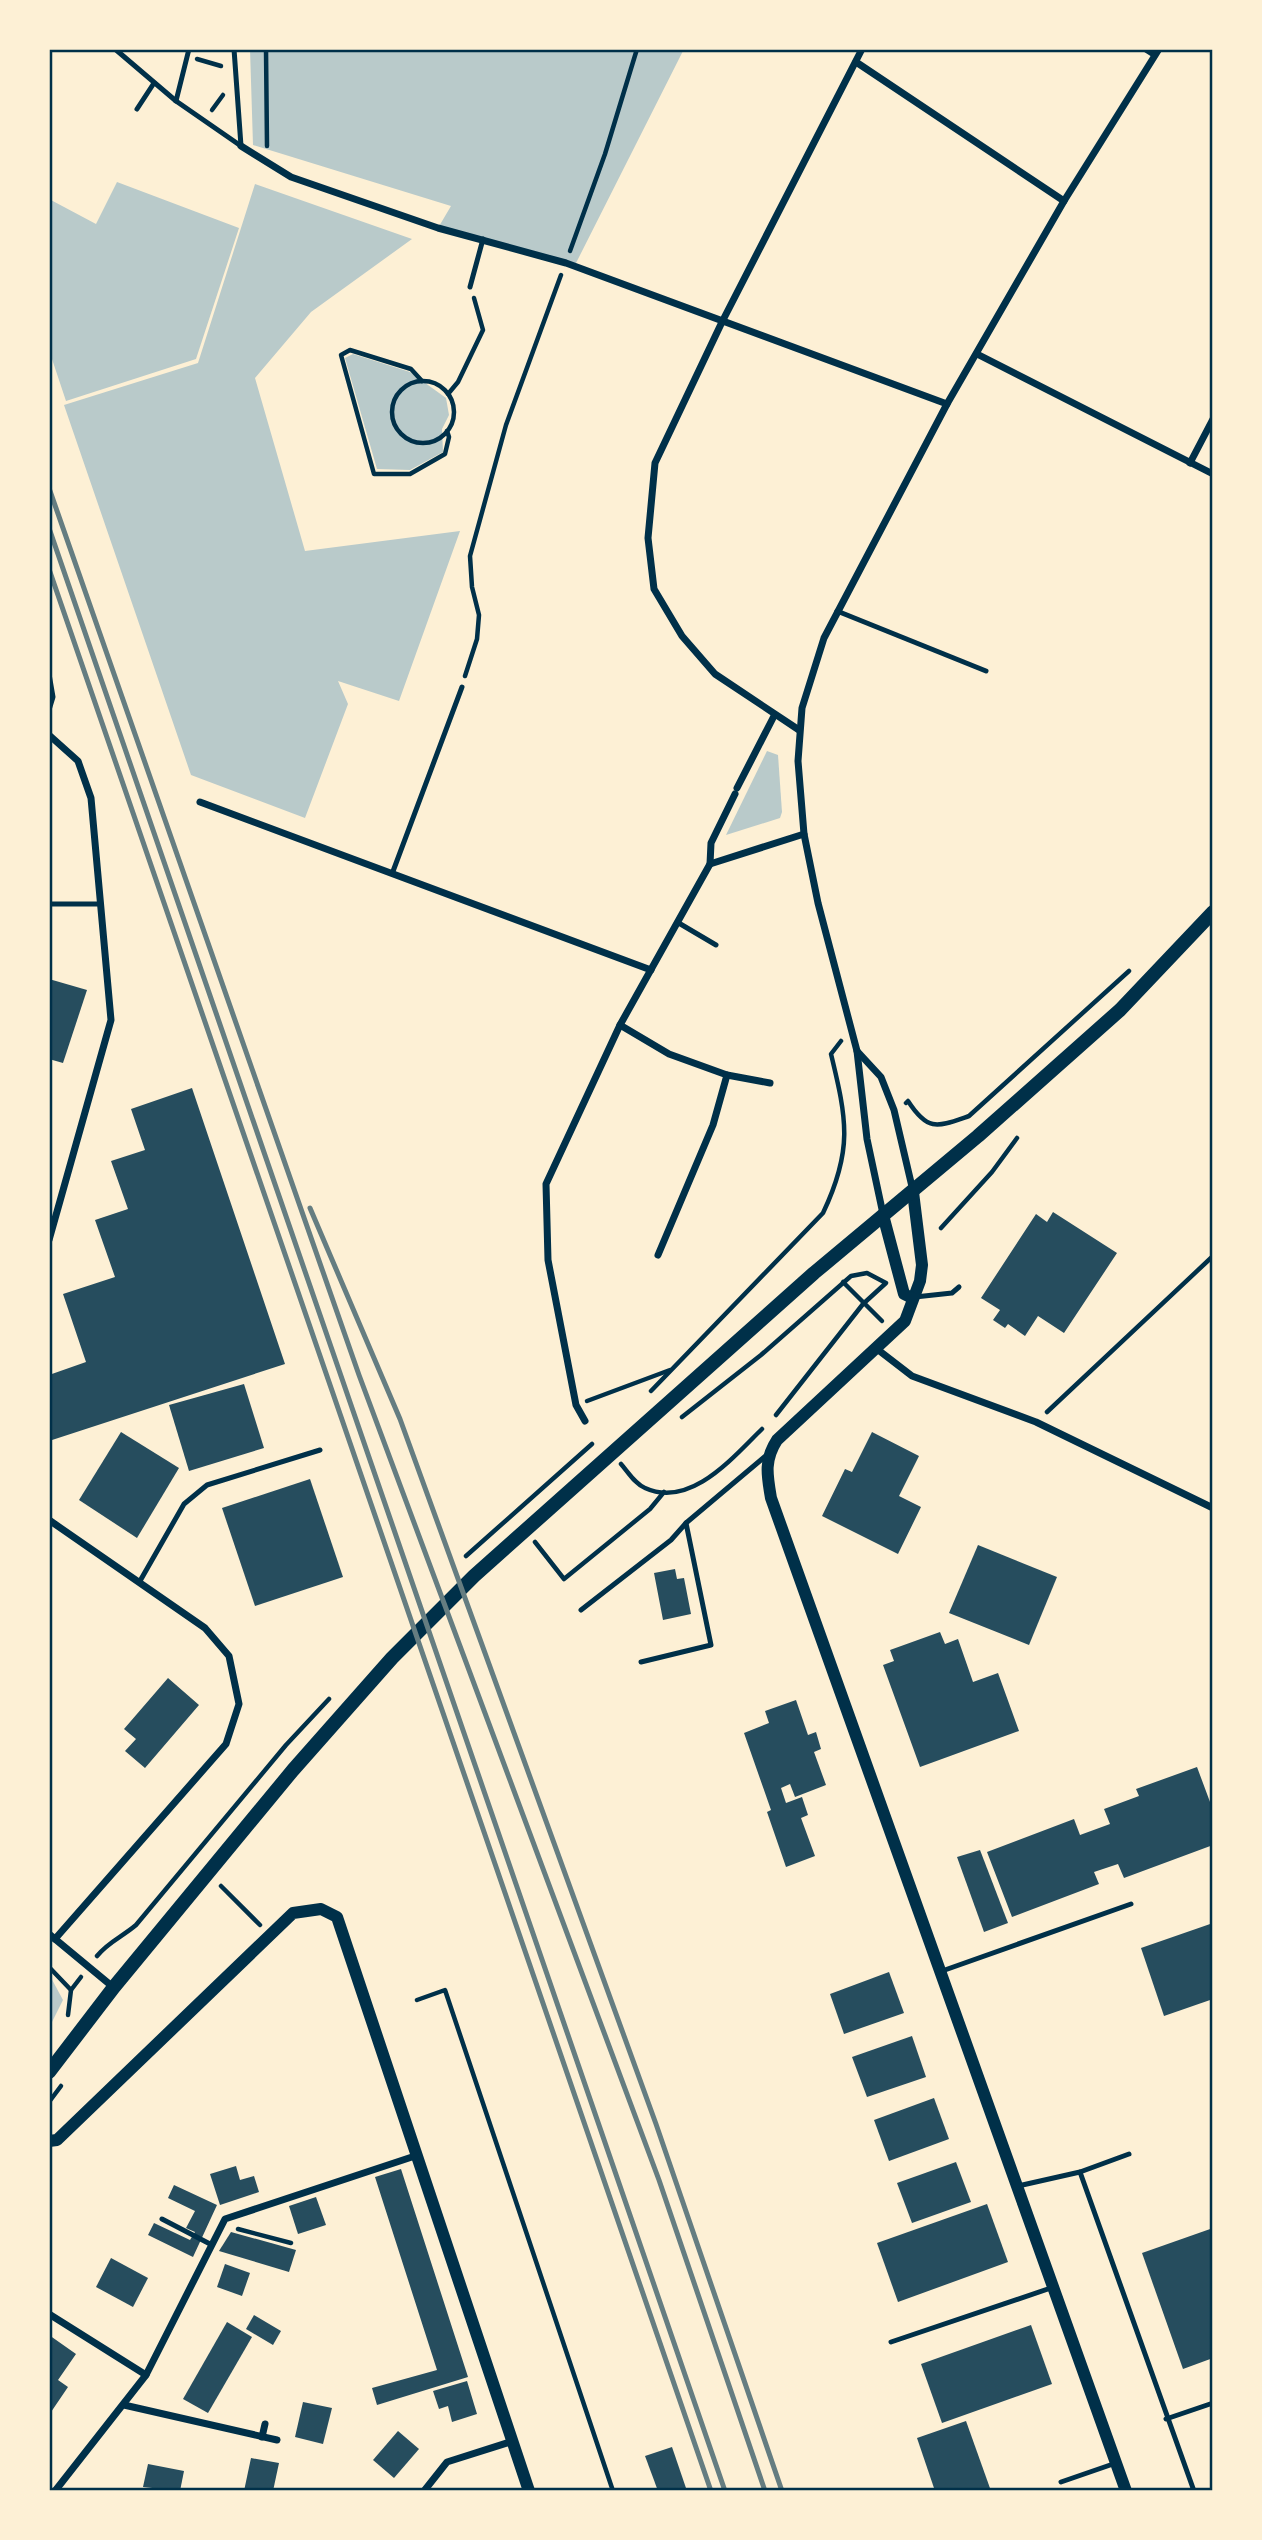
<svg xmlns="http://www.w3.org/2000/svg" width="1262" height="2540" font-family="Commissioner,sans-serif">
<style>
.green{fill:#b9caca}
.building{fill:#264d5e}
.lines{fill:none;stroke-linecap:round;stroke-linejoin:round}
.path{stroke:#003049;stroke-width:4.5}
.service{stroke:#003049;stroke-width:5}
.minor{stroke:#003049;stroke-width:7}
.tertiary{stroke:#003049;stroke-width:12}
.secondary{stroke:#003049;stroke-width:14}
.rail{stroke:#657d81;stroke-width:5}
.neatline{fill:none;stroke:#003049;stroke-width:2.5}
</style>
<rect width="100%" height="100%" fill="#fdf0d5"/>
<g class="green">
<path d="M250,49H684L574,267L438,228L451,206L253,145Z"/>
<path d="M117,182L239,228L196,359L66,401L49,350V199L96,224Z"/>
<path d="M255,184L412,239L311,312L255,378L305,551L460,531L399,701L338,681L348,704L305,818L191,775L64,405L198,363Z"/>
<path d="M353,354L410,372L446,398L449,415L442,429L443,452L410,470L377,469L345,358Z"/>
<path d="M767,751L778,755L782,812L780,818L726,835Z"/>
<path d="M49,1974L63,2000L49,2028Z"/>
</g>
<g class="building">
<path d="M49,979L87,990L63,1063L49,1059Z"/>
<path d="M192,1088L285,1364L49,1441V1375L86,1362L63,1294L115,1277L95,1220L128,1209L111,1161L145,1150L131,1109Z"/>
<path d="M1053,1212L1117,1253L1064,1333L1038,1316L1025,1336L1008,1324L1005,1328L993,1320L1000,1310L981,1298L1036,1214L1047,1222Z"/>
<path d="M244,1384L264,1448L189,1471L169,1405Z"/>
<path d="M121,1432L179,1468L137,1538L79,1500Z"/>
<path d="M872,1432L919,1456L899,1496L921,1507L898,1554L822,1516L845,1469L852,1472Z"/>
<path d="M310,1479L343,1577L255,1606L222,1508Z"/>
<path d="M978,1545L1057,1577L1029,1645L949,1613Z"/>
<path d="M675,1569L677,1579L684,1578L691,1614L663,1620L654,1573Z"/>
<path d="M940,1632L945,1644L958,1639L973,1682L998,1673L1019,1731L920,1767L883,1665L894,1661L890,1650Z"/>
<path d="M168,1678L199,1705L145,1768L125,1751L136,1739L124,1729Z"/>
<path d="M796,1700L808,1735L816,1732L821,1749L814,1752L826,1785L795,1797L790,1784L781,1788L786,1803L802,1797L808,1815L801,1818L815,1856L786,1867L767,1812L771,1810L744,1733L769,1723L765,1711Z"/>
<path d="M1197,1767L1213,1810V1845L1124,1878L1118,1864L1094,1872L1099,1884L1012,1917L987,1852L1074,1819L1080,1835L1110,1824L1104,1809L1139,1796L1136,1789Z"/>
<path d="M980,1850L1008,1923L984,1932L957,1857Z"/>
<path d="M1213,1923V1999L1164,2016L1141,1948Z"/>
<path d="M889,1972L904,2013L844,2034L830,1994Z"/>
<path d="M912,2036L926,2077L867,2097L852,2057Z"/>
<path d="M934,2098L949,2139L889,2161L874,2120Z"/>
<path d="M956,2162L971,2202L912,2223L897,2183Z"/>
<path d="M236,2166L240,2180L254,2176L259,2192L220,2205L210,2174Z"/>
<path d="M401,2169L468,2377L377,2405L372,2388L437,2370L375,2177Z"/>
<path d="M174,2185L217,2205L193,2257L148,2235L154,2223L190,2240L195,2232L186,2228L195,2211L168,2198Z"/>
<path d="M316,2197L326,2225L298,2234L289,2206Z"/>
<path d="M987,2204L1008,2262L898,2302L877,2243Z"/>
<path d="M1213,2228V2358L1183,2369L1142,2253Z"/>
<path d="M231,2232L296,2250L289,2272L219,2251Z"/>
<path d="M111,2258L148,2278L133,2307L96,2287Z"/>
<path d="M225,2264L250,2273L242,2296L217,2287Z"/>
<path d="M254,2315L281,2331L273,2345L246,2329Z"/>
<path d="M227,2322L252,2337L208,2413L183,2399Z"/>
<path d="M1031,2325L1052,2384L942,2423L921,2364Z"/>
<path d="M49,2335L76,2354L58,2380L68,2387L49,2415Z"/>
<path d="M467,2381L477,2414L452,2422L448,2406L439,2409L433,2391Z"/>
<path d="M303,2402L332,2408L323,2444L295,2437Z"/>
<path d="M966,2421L991,2491H935L917,2438Z"/>
<path d="M398,2431L419,2449L394,2478L373,2460Z"/>
<path d="M672,2447L687,2491H658L645,2456Z"/>
<path d="M251,2458L279,2463L273,2491H244Z"/>
<path d="M148,2464L184,2471L180,2491L143,2487Z"/>
</g>
<g class="lines">
<g class="path">
<path d="M266,49L267,146"/>
<path d="M197,59L221,66"/>
<path d="M212,110L223,95"/>
<path d="M570,251L605,154L637,49"/>
<path d="M422,381L411,369L350,350L341,355L374,474H410L445,454L449,437L447,431"/>
<circle cx="423" cy="412" r="31"/>
<path d="M448,394L458,382L483,330L474,298"/>
<path d="M465,676L477,639L479,615L472,587L470,556L506,425L561,275"/>
<path d="M906,1103L908,1101C928,1132 937,1127 969,1116L1129,971"/>
<path d="M941,1228L992,1172L1017,1138"/>
<path d="M843,1282L882,1321"/>
<path d="M651,1391L823,1213C853,1150 847,1120 831,1054L841,1041"/>
<path d="M587,1401L670,1370"/>
<path d="M1047,1412L1213,1256"/>
<path d="M682,1417L761,1355L851,1276L867,1273L886,1283L863,1304L776,1415"/>
<path d="M621,1464C628,1472 635,1484 645,1488C691,1509 734,1456 762,1429"/>
<path d="M535,1542L564,1579L650,1509L664,1492"/>
<path d="M466,1556L592,1444"/>
<path d="M221,1886L260,1925"/>
<path d="M97,1956C108,1942 122,1937 136,1925L286,1745L329,1699"/>
<path d="M49,1967L71,1990L68,2015"/>
<path d="M71,1990L81,1977"/>
<path d="M417,2000L445,1990L613,2491"/>
<path d="M49,2102L61,2086"/>
<path d="M238,2229L291,2243"/>
</g>
<g class="service">
<path d="M115,49L176,101L241,146"/>
<path d="M234,49L241,146"/>
<path d="M1144,49L1155,56"/>
<path d="M176,101L189,49"/>
<path d="M137,109L154,83"/>
<path d="M470,287L483,239"/>
<path d="M837,611L986,671"/>
<path d="M49,674L53,697L49,710"/>
<path d="M392,874L462,687"/>
<path d="M49,904H101"/>
<path d="M677,922L716,945"/>
<path d="M915,1297L952,1293L959,1287"/>
<path d="M686,1523L768,1454"/>
<path d="M140,1581L184,1504L207,1485L320,1450"/>
<path d="M581,1610L671,1540L686,1523L711,1645L641,1662"/>
<path d="M942,1971L1131,1904"/>
<path d="M1080,2172L1129,2154"/>
<path d="M1018,2186L1080,2172L1194,2491"/>
<path d="M162,2219L212,2245"/>
<path d="M891,2342L1051,2288"/>
<path d="M1166,2419L1213,2403"/>
<path d="M1061,2482L1116,2463"/>
</g>
<g class="minor">
<path d="M856,62L1064,201"/>
<path d="M241,146L291,177L438,228L566,263L947,404"/>
<path d="M977,354L1213,474"/>
<path d="M1190,463L1213,419"/>
<path d="M799,730L715,674L682,636L654,589L648,538L655,463L722,322L862,49"/>
<path d="M49,735L78,761L91,798L111,1020L49,1240"/>
<path d="M737,788L774,716"/>
<path d="M200,802L651,970"/>
<path d="M710,864L804,834"/>
<path d="M620,1025L669,1054L727,1075L713,1125L658,1255"/>
<path d="M857,1051L867,1139L883,1214"/>
<path d="M727,1075L770,1083"/>
<path d="M913,1191L894,1110L881,1077L857,1051L818,903L804,834L798,761L802,708L824,638L947,404L1064,201L1159,49"/>
<path d="M877,1349L912,1376L1036,1422L1213,1508"/>
<path d="M585,1421L576,1405L548,1260L546,1184L620,1025L710,864L711,843L735,794"/>
<path d="M49,1520L205,1628L229,1656L239,1704L226,1744L55,1939"/>
<path d="M49,1934L113,1987"/>
<path d="M49,2314L146,2375"/>
<path d="M124,2405L277,2440"/>
<path d="M262,2437L265,2424"/>
<path d="M55,2491L146,2375L225,2219L418,2155"/>
<path d="M424,2491L447,2462L513,2441"/>
</g>
<g class="tertiary">
<path d="M913,1192L922,1265L920,1281L905,1321L777,1440C764,1460 767,1475 771,1498L1126,2491"/>
<path d="M883,1215L904,1294L912,1298"/>
<path d="M49,2141L57,2140L293,1913L321,1909L337,1917L529,2491"/>
</g>
<path class="secondary" d="M49,2072L114,1987L293,1770L392,1658L474,1576L814,1273L978,1136L1120,1010L1213,912"/>
<g class="rail">
<path d="M49,488L359,1375L659,2180L765,2491"/>
<path d="M49,528L725,2491"/>
<path d="M49,569L711,2491"/>
<path d="M310,1208L400,1419L656,2124L782,2491"/>
</g>
</g>
<rect width="1262" height="2540" fill="none" stroke="#fdf0d5" stroke-width="102"/>
<rect x="51" y="51" width="1160" height="2438" class="neatline"/>
</svg>
